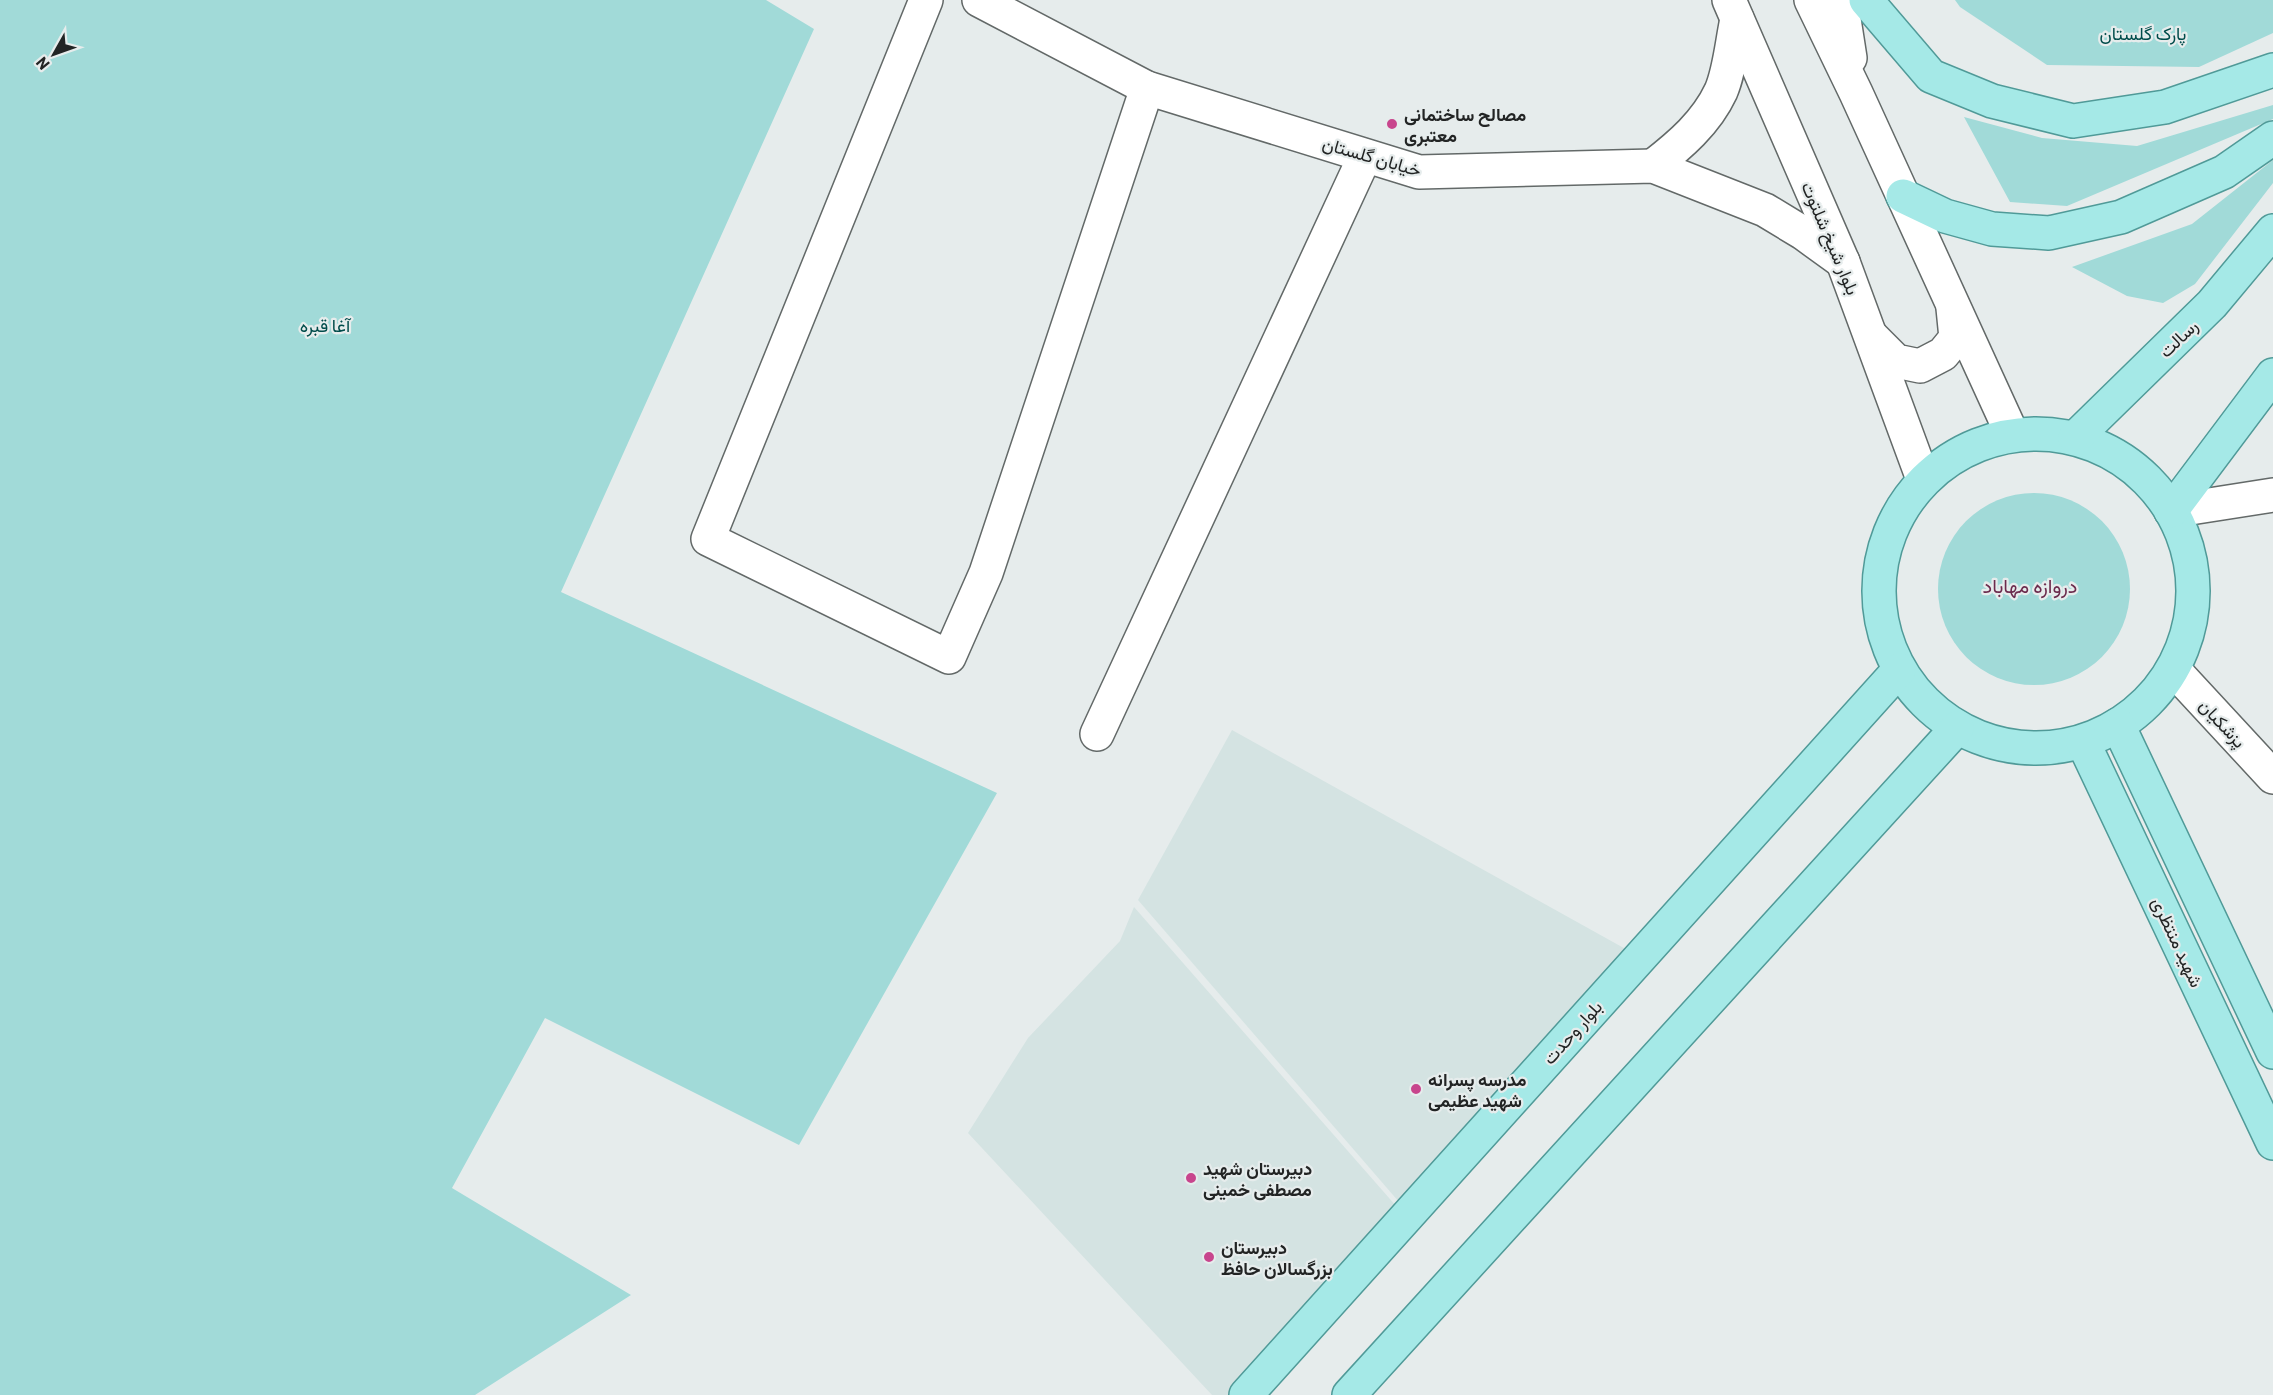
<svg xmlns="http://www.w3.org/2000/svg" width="2273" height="1395" font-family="Barlow,Vazirmatn,sans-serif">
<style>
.built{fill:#d4e3e2}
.green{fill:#a1dad8}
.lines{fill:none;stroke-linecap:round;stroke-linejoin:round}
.street-casing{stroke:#636968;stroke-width:36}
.secondary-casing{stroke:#636968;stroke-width:36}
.primary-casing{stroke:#509a98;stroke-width:36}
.street{stroke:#fff;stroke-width:33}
.secondary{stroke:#fff;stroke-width:33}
.primary{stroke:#a5e9e7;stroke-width:33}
.poi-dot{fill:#c8458d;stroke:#e6ecec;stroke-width:2}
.labels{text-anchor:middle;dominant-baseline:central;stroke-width:4.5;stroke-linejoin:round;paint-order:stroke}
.park-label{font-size:18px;fill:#004c4b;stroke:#e6ecec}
.poi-label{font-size:18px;font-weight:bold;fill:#222424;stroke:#e6ecec;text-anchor:start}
.street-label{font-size:18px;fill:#222424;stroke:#e6ecec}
.neighbourhood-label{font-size:20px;fill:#6b2b4d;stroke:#e6ecec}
</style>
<rect width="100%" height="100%" fill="#e6ecec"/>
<g class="built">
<path d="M1232,730L1649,962L1412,1217L1138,900Z"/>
<path d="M1134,907L1411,1223L1248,1395H1212L968,1133L1028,1038L1120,941Z"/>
</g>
<g class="green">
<path d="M0,0H766L814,29L561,592L997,793L799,1145L545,1018L452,1188L631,1295L475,1395H0Z"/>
<path d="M1955,0H2273V33L2199,67L2047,65L1960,7Z"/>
<path d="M2273,105V119L2067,206L2010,202L1964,117L2042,138L2137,146Z"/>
<path d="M2273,160V183L2195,284L2163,303L2127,296L2072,267L2192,224Z"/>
<circle cx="2034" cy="589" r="96"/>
</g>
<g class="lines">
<g class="street-casing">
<g id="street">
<path d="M926,0L708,539L949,657L986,573L1147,88"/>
<path d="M2171,511L2273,495"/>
<path d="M2173,669L2273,777"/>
<path d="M1097,734L1365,156"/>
</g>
</g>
<g class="secondary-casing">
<g id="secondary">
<path d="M979,0L1147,88L1419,172L1653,166L1765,210L1803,233L1843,262"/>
<path d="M1729,0L1843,262L1923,479"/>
<path d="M1811,0L1856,93L2012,434"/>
<path d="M1841,0L1850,58"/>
<path d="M1653,166C1680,145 1706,123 1721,91C1730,70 1732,42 1737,19"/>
<path d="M1871,336L1896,361L1920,366L1943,354L1956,338L1953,308"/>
</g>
</g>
<g class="primary-casing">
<g id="primary">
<path d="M1866,0L1931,76L1992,101L2073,121L2165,107L2273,70"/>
<path d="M1903,196L1945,216L1992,229L2049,233L2121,217L2224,172L2273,138"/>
<circle cx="2036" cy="591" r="157"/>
<path d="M2075,438L2212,304L2273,231"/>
<path d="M2171,511L2273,375"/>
<path d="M2118,725L2273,1052"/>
<path d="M2083,742L2273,1143"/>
<path d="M1246,1395L1899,670"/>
<path d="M1349,1395L1957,728"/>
</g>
</g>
<use href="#street" class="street"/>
<use href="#secondary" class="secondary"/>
<use href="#primary" class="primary"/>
</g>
<g class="poi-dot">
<circle cx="1392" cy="124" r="6"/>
<circle cx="1416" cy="1089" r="6"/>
<circle cx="1191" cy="1178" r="6"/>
<circle cx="1209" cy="1257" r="6"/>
</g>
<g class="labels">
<g class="park-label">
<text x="2143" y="33">پارک گلستان</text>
<text x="325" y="325">آغا قبره</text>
</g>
<g class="poi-label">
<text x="1404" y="114">مصالح ساختمانی<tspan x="1404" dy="21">معتبری</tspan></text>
<text x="1428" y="1079">مدرسه پسرانه<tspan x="1428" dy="21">شهید عظیمی</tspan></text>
<text x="1203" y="1168">دبیرستان شهید<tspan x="1203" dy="21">مصطفی خمینی</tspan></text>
<text x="1221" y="1247">دبیرستان<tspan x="1221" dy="21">بزرگسالان حافظ</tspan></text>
</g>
<g class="street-label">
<text transform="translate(1372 156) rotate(16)">خیابان گلستان</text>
<text transform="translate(1831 238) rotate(67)">بلوار شیخ شلتوت</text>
<text transform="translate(2178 338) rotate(-44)">رسالت</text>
<text transform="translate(2223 723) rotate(47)">پزشکیان</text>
<text transform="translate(2178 942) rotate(65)">شهید منتظری</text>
<text transform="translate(1572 1032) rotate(-48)">بلوار وحدت</text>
</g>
<g class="neighbourhood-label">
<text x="2030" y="585">دروازه مهاباد</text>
</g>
</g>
<g transform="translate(54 54) rotate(230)" stroke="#e6ecec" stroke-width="4.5" paint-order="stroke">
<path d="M0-4.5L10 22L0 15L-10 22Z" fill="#222424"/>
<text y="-9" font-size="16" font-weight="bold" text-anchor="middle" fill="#222424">N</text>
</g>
</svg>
